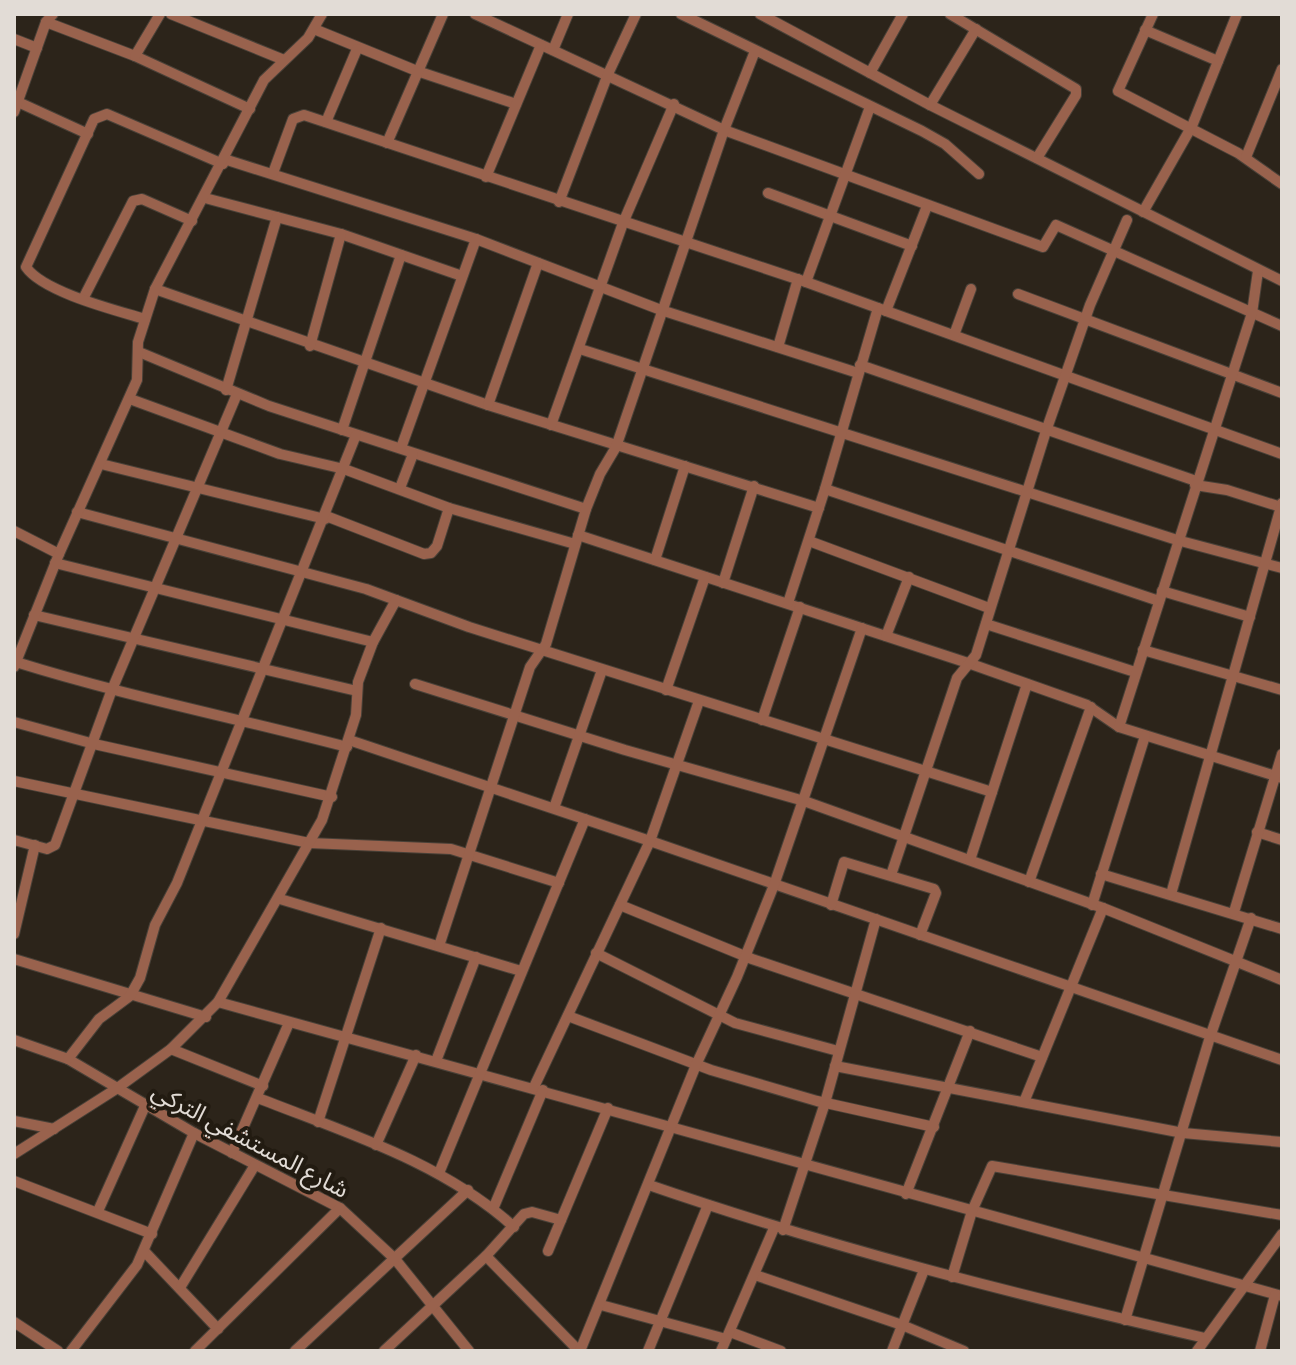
<svg xmlns="http://www.w3.org/2000/svg" width="1296" height="1365" font-family="Barlow,'Noto Sans Arabic',sans-serif">
<style>
.lines{fill:none;stroke-linecap:round;stroke-linejoin:round}
.minor-casing{stroke:#494138;stroke-width:12}
.minor{stroke:#99624d;stroke-width:10}
.labels{text-anchor:middle;dominant-baseline:central;stroke-width:8;stroke-linejoin:round;paint-order:stroke}
.street-label{font-size:24px;fill:#e2dcd6;stroke:#221b11}
</style>
<rect width="100%" height="100%" fill="#2c241a"/>
<g class="lines">
<g class="minor-casing">
<g id="minor">
<path d="M171,14L284,60"/>
<path d="M475,14L724,130L1043,247L1056,225L1282,326"/>
<path d="M681,14L922,131L945,144L979,174"/>
<path d="M760,14L930,105L1282,281"/>
<path d="M950,14L1076,89V95L1037,158"/>
<path d="M1153,14L1118,91L1238,153L1282,184"/>
<path d="M46,22L135,56L250,109"/>
<path d="M314,29L417,71L516,104"/>
<path d="M1145,30L1218,61"/>
<path d="M14,39L37,48"/>
<path d="M553,50L568,14"/>
<path d="M135,56L160,14"/>
<path d="M870,73L903,14"/>
<path d="M18,102L88,134"/>
<path d="M930,105L976,29"/>
<path d="M14,112L46,22L53,14"/>
<path d="M326,122L357,49"/>
<path d="M387,143L443,14"/>
<path d="M1246,157L1282,69"/>
<path d="M224,159L476,239L661,310L858,373"/>
<path d="M273,173L293,119L304,115L806,282L1282,454"/>
<path d="M486,177L541,45"/>
<path d="M768,193L912,246"/>
<path d="M205,198L341,234L462,276"/>
<path d="M559,202L608,74L636,14"/>
<path d="M1143,212L1192,126L1237,14"/>
<path d="M806,282L870,107"/>
<path d="M155,289L488,405L819,508"/>
<path d="M1018,294L1282,393"/>
<path d="M83,299L133,201L142,199L192,221"/>
<path d="M886,311L927,206"/>
<path d="M145,319C115,310 43,292 26,267L94,119L107,114L223,164"/>
<path d="M954,335L971,289"/>
<path d="M310,346L341,234"/>
<path d="M778,347L798,279"/>
<path d="M580,349L1177,540L1282,568"/>
<path d="M139,352L269,406L586,509"/>
<path d="M860,365L1196,481"/>
<path d="M226,390L277,217"/>
<path d="M130,399L280,454L344,469L449,508L575,544"/>
<path d="M488,405L538,263"/>
<path d="M551,425L623,223L674,104"/>
<path d="M342,430L401,255"/>
<path d="M401,448L476,239"/>
<path d="M101,464L325,519"/>
<path d="M1195,485L1227,490L1281,507"/>
<path d="M400,488L413,454"/>
<path d="M825,489L1159,601"/>
<path d="M77,512L366,589L469,627L992,792"/>
<path d="M326,516L424,554L431,553L437,546L449,508"/>
<path d="M14,531L59,554"/>
<path d="M578,535L971,664L1087,705L1119,727L1282,778"/>
<path d="M809,541L989,608"/>
<path d="M655,560L685,466"/>
<path d="M55,563L373,642"/>
<path d="M723,583L754,486"/>
<path d="M1162,591L1250,617"/>
<path d="M788,603L825,489L878,308"/>
<path d="M34,615L357,691"/>
<path d="M986,624L1135,672"/>
<path d="M886,636L909,577"/>
<path d="M1143,650L1282,690"/>
<path d="M16,662C125,696 236,718 347,747"/>
<path d="M14,667L59,554L137,380L138,342L155,289L264,80L308,38L322,14"/>
<path d="M415,684L625,750L804,801L1103,908L1282,980"/>
<path d="M666,690L705,577"/>
<path d="M762,720L800,607"/>
<path d="M14,722L94,744L332,797"/>
<path d="M1119,727L1252,313L1258,271"/>
<path d="M349,740L650,841L1282,1060"/>
<path d="M14,781L309,843L451,849L559,883"/>
<path d="M554,808L602,670"/>
<path d="M1257,832L1282,840"/>
<path d="M14,840L47,849L55,845L111,692L237,394"/>
<path d="M970,860L1027,684"/>
<path d="M1101,874L1282,929"/>
<path d="M891,875L957,678L976,655L1046,431L1090,305L1127,220"/>
<path d="M1029,882L1091,707"/>
<path d="M1171,894L1282,503"/>
<path d="M280,899L521,971"/>
<path d="M620,905L752,959L1042,1057"/>
<path d="M831,905L844,862L934,889L936,893L920,935"/>
<path d="M1092,905L1145,736"/>
<path d="M1234,912L1282,754"/>
<path d="M14,934L35,845"/>
<path d="M439,946L530,667L546,644L586,509L600,474L616,447L724,130L755,51"/>
<path d="M596,953L735,1023L838,1051"/>
<path d="M14,959L206,1017"/>
<path d="M218,1002L1282,1296"/>
<path d="M568,1016L711,1070L817,1101L934,1127"/>
<path d="M14,1040L68,1059L194,1133L340,1208L395,1259L469,1351"/>
<path d="M171,1049L263,1086"/>
<path d="M68,1059L99,1019L130,996L140,978L155,925L177,883L356,435"/>
<path d="M436,1061L476,957"/>
<path d="M835,1066L1183,1133L1282,1142"/>
<path d="M534,1087L650,841L699,701"/>
<path d="M258,1098C347,1133 442,1162 514,1227"/>
<path d="M1024,1102L1103,908"/>
<path d="M14,1121L54,1129"/>
<path d="M318,1122L381,928"/>
<path d="M376,1145L416,1055"/>
<path d="M232,1153L289,1023"/>
<path d="M14,1154L116,1089L171,1049L218,1002L322,820L356,715L358,682L373,642L396,600"/>
<path d="M439,1173L585,819"/>
<path d="M14,1181L152,1234"/>
<path d="M649,1185C832,1248 1017,1295 1205,1338"/>
<path d="M906,1194L970,1031"/>
<path d="M493,1209L543,1090"/>
<path d="M98,1211L145,1106"/>
<path d="M783,1230L825,1103L876,919"/>
<path d="M144,1251L218,1329"/>
<path d="M548,1251L608,1108"/>
<path d="M486,1256L579,1351"/>
<path d="M755,1275L902,1325L964,1351"/>
<path d="M952,1277L972,1211L992,1166L1282,1215"/>
<path d="M181,1286L255,1165"/>
<path d="M601,1305L726,1339"/>
<path d="M1125,1320L1210,1037L1251,918"/>
<path d="M14,1322L58,1351"/>
<path d="M730,1332L781,1351"/>
<path d="M71,1351L137,1265L194,1133"/>
<path d="M195,1351L340,1208"/>
<path d="M295,1351L468,1190"/>
<path d="M384,1351L486,1256L524,1214L532,1212L561,1220"/>
<path d="M580,1351L696,1065L737,977L774,885L862,628"/>
<path d="M648,1351L708,1205"/>
<path d="M721,1351L774,1228"/>
<path d="M892,1351L924,1270"/>
<path d="M1197,1351L1282,1234"/>
<path d="M1260,1351L1275,1295"/>
</g>
</g>
<use href="#minor" class="minor"/>
</g>
<g class="labels">
<g class="street-label">
<text transform="translate(251 1139) rotate(28)">شارع المستشفي التركي</text>
</g>
</g>
<rect width="1296" height="1365" fill="none" stroke="#e2dcd6" stroke-width="32"/>
</svg>
